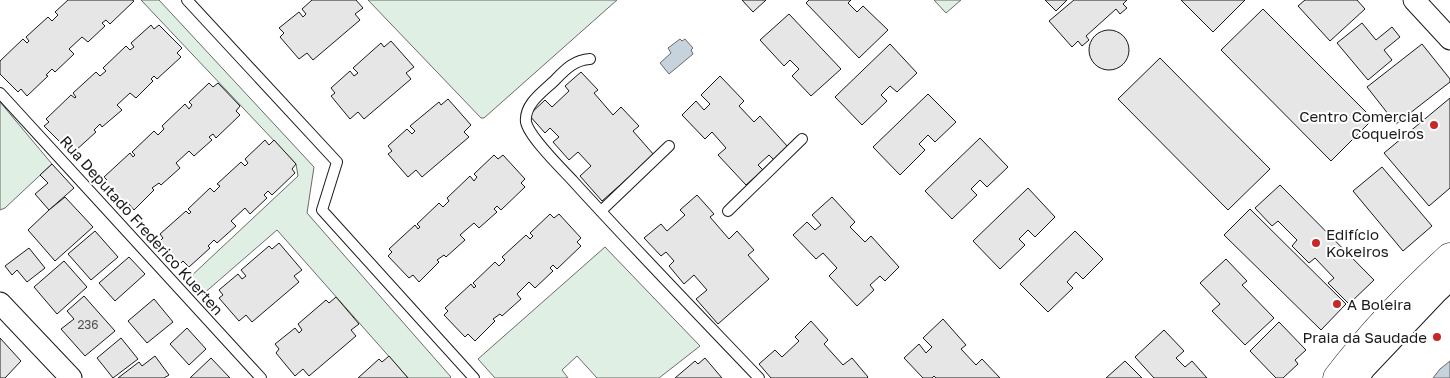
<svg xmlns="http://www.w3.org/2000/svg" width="1450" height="378" font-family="'Golos Text',sans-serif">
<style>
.green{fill:#e0efe3;stroke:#6a6a6a}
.water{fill:#c6d2dc;stroke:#6a6a6a}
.building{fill:#e6e6e6;stroke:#1a1a1a}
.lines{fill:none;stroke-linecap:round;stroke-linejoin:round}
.lane-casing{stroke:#1a1a1a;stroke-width:12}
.street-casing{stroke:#1a1a1a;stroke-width:23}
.primary-casing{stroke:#1a1a1a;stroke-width:29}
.lane{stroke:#fff;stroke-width:10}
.street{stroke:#fff;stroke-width:21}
.primary{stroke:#fff;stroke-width:28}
.poi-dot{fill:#c62828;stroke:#fff;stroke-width:2}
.labels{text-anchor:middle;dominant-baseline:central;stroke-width:4;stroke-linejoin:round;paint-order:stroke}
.number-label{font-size:12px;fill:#4d4d4d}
.poi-label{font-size:15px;fill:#1a1a1a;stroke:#fff;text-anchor:end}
.street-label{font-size:15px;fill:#1a1a1a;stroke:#fff}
</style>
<rect width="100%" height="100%" fill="#fff"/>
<g class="green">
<path d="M141,0H159L314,167L307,213L451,377L449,378H408L277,230L202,295L188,279L298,176L296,164Z"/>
<path d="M368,0H617L484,118H481Z"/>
<path d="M934,0H961L946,13Z"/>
<path d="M0,102L52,164L5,208L0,210Z"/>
<path d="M605,247L700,346L659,378H597L577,356L562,370L568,378H495L478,359Z"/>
</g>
<g class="water">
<path d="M680,39L682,41L685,39L693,48L691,50L693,54L669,74L660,63L671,53L668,48Z"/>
<path d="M1450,361V378H1433L1440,369Z"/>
</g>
<g class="building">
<path d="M68,0H132L134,1L110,24L106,20L102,23L105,26L88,42L82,37L69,49L74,54L55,72L52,69L46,75L48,76L27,96L21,89L18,92L0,74V61L23,39L27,43L29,41L26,37L48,17L52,21L58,15L55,12Z"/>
<path d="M312,0H356L363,8L355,14L360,20L313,60L307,53L299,59L280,37L284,33L279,28L299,12L303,17L306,14L302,9Z"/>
<path d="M742,0H766L753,12Z"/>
<path d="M809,0H851L848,3L857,12L863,6L888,30L859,58L806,3Z"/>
<path d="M1045,0H1067L1056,11Z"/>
<path d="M1074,0H1127L1123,4L1127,8L1120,14L1116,9L1086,36L1089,40L1082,46L1078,41L1072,47L1049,21Z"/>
<path d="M1181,0H1245L1213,32Z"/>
<path d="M1305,0H1357L1365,9L1330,41L1298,6Z"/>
<path d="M1263,9L1373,119L1331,161L1221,50Z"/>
<path d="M789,14L841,69L811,96L792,76L799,69L790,60L784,66L760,40Z"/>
<path d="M1362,23L1376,40L1392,27L1400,37L1384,50L1392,60L1368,80L1337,43Z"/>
<path d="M151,25L154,29L159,25L182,48L177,53L181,57L157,79L154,76L151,79L153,81L136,98L130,93L117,105L122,110L102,127L100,124L94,130L96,132L75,151L69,145L66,148L44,126L49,122L46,119L71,95L75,98L76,97L73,93L96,72L100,76L106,71L103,68L126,46L130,50L134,47L131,43Z"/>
<circle cx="1109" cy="50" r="20"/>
<path d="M391,41L414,67L406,73L411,79L364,119L358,112L350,119L331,96L335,93L331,88L350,71L354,76L358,73L353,68L381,43L384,47Z"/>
<path d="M890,44L917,73L897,92L890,86L881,95L887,101L862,125L835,97Z"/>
<path d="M1422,44L1450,79V82L1396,124L1367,87Z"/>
<path d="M1160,58L1270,169L1228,210L1118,99Z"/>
<path d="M581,72L598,90L594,93L613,115L621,107L639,126L633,131L654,155L602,201L580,176L591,166L578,152L569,160L553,142L559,137L550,128L545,133L529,115L545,100L552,107L569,91L565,86Z"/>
<path d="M720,76L744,101L739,106L754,122L760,116L788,147L774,160L769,155L758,165L763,170L746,185L718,155L726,148L712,132L705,139L682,115L696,101L704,110L710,104L701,95Z"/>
<path d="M209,83L213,87L218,83L240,106L236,111L240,115L216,138L213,134L209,137L212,140L194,156L189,151L176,163L180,168L161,185L159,183L152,188L154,190L134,210L128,203L124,206L103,184L107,180L104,177L130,153L133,157L135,155L132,152L154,131L158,135L164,129L162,126L185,104L189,109L192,105L189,102Z"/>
<path d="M928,94L956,122L935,142L928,135L919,144L925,150L900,175L873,147Z"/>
<path d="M1450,98V188L1429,206L1384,153Z"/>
<path d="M448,99L471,125L464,132L469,137L422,177L416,170L408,177L388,154L392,151L388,146L407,129L412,134L415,131L410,126L439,102L441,105Z"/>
<path d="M980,138L1008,167L987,187L980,180L971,189L977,195L952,219L925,191Z"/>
<path d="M265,140L269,145L274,140L296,164L292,169L295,173L272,195L268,191L264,195L267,198L250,214L245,208L231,221L236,226L217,243L214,240L208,246L210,248L189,267L183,261L180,264L159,242L163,238L160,234L186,211L189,214L191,212L188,209L210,188L214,192L220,186L217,184L241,162L245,166L248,163L245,159Z"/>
<path d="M494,155L498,159L503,155L525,179L521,183L525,187L501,210L497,206L494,209L497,212L479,228L474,223L460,235L465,240L446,257L444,255L437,260L439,262L419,282L413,275L409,278L388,256L392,252L389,249L415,225L418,229L420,227L417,224L439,203L443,207L449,201L447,198L470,176L474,181L477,177L474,174Z"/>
<path d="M52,164L74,188L49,210L35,194L48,183L40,175Z"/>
<path d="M1382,167L1432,226L1403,251L1353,191Z"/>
<path d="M1280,185L1374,280L1349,304L1328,283L1334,278L1315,258L1309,263L1292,246L1297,240L1278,221L1272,226L1255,208Z"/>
<path d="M1028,188L1055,217L1035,237L1028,230L1019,239L1025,245L1000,269L973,241Z"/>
<path d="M697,195L714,214L710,217L729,239L737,231L754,250L748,255L769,279L718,324L696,299L707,290L694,275L684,284L669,266L674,261L666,252L661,256L644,238L661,224L667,231L685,215L680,210Z"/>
<path d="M65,197L93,227L55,261L28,230L49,210Z"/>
<path d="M832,197L855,222L850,227L865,242L871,236L899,267L885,281L880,276L870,285L874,290L857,306L829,276L837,268L823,253L816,259L793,235L807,222L815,230L821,225L812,215Z"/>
<path d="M1250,209L1346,304L1321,330L1224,235Z"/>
<path d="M550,214L554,218L559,214L581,238L577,242L581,246L557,269L553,265L550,268L553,271L535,288L529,282L517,294L521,299L502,316L500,314L493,319L495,321L475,341L468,334L465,337L444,315L448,311L445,308L471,284L474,288L476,286L473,283L495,262L499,266L505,260L502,257L526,235L530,239L533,236L530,233Z"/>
<path d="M95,231L118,257L91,280L68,254Z"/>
<path d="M1075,231L1103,259L1083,279L1076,272L1067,282L1073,288L1048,312L1020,284Z"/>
<path d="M279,243L302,270L294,276L299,282L252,322L246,315L239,321L219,298L223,295L219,290L238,274L242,279L246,276L241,270L269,246L272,249Z"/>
<path d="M29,248L45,268L27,282L17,270L12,275L5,266Z"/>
<path d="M129,257L145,274L115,301L99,283Z"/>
<path d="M1226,259L1247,281L1242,285L1274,318L1245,345L1212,311L1220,304L1200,283Z"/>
<path d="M64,261L87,287L57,314L34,287Z"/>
<path d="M84,296L115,331L85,356L61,329L74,319L67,311Z"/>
<path d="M336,297L359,324L351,330L356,336L309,376L303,369L295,376L276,353L279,349L275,344L295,328L299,333L302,330L298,324L326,300L329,303Z"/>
<path d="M154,299L173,322L147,343L128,321Z"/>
<path d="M943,319L966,345L961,349L976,365L982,359L1000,378H936L934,376L932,378H923L904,358L919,344L926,353L932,347L923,338Z"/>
<path d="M811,321L828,340L824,344L843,365L852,358L868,377L867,378H771L759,364L775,350L782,357L799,341L795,337Z"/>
<path d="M1279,322L1306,350L1295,360L1298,364L1283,378H1276L1250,351Z"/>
<path d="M187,328L206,349L189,365L170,344Z"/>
<path d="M1164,330L1184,351L1176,358L1185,367L1192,361L1207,378H1154L1135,357Z"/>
<path d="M0,338L21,361L5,378H0Z"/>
<path d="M121,338L138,359L113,378L97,358Z"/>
<path d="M155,356L169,375L164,378H118L139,362L142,366Z"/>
<path d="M389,356L408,378H358L379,359L382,362Z"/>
<path d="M211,358L230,378H190Z"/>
<path d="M705,358L722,378H675L695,361L698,364Z"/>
<path d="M1125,361L1142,378H1106Z"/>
</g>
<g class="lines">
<g class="lane-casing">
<g id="lane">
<path d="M187,0L337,162L322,210L474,378"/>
<path d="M590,59C573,60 564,71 553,82C542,92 524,105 526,122C529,137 562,169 573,181C634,248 697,313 759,378"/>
<path d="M0,93L261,378"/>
<path d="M601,211L669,146"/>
<path d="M728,211L802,139"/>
</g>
</g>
<g class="street-casing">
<g id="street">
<path d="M1414,0L1450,39"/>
<path d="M0,303L71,378"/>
<path d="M1358,378L1365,368L1437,292L1450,280"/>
</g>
</g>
<g class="primary-casing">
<path id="primary" d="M1337,378C1370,335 1410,293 1450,257"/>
</g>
<use href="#lane" class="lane"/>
<use href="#street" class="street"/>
<use href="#primary" class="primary"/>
</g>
<g class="poi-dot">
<circle cx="1434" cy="125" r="5"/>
<circle cx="1316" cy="243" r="5"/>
<circle cx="1337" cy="304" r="5"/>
<circle cx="1437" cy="337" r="5"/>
</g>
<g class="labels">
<g class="number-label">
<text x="88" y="324">236</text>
</g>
<g class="poi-label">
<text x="1424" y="116">Centro Comercial<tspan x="1424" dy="17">Coqueiros</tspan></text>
<text x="1326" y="234" text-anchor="start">Edifício<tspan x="1326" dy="17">Kokeiros</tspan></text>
<text x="1347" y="304" text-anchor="start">A Boleira</text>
<text x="1427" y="337">Praia da Saudade</text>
</g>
<g class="street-label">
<text transform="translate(142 225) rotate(48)">Rua Deputado Frederico Kuerten</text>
</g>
</g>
</svg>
